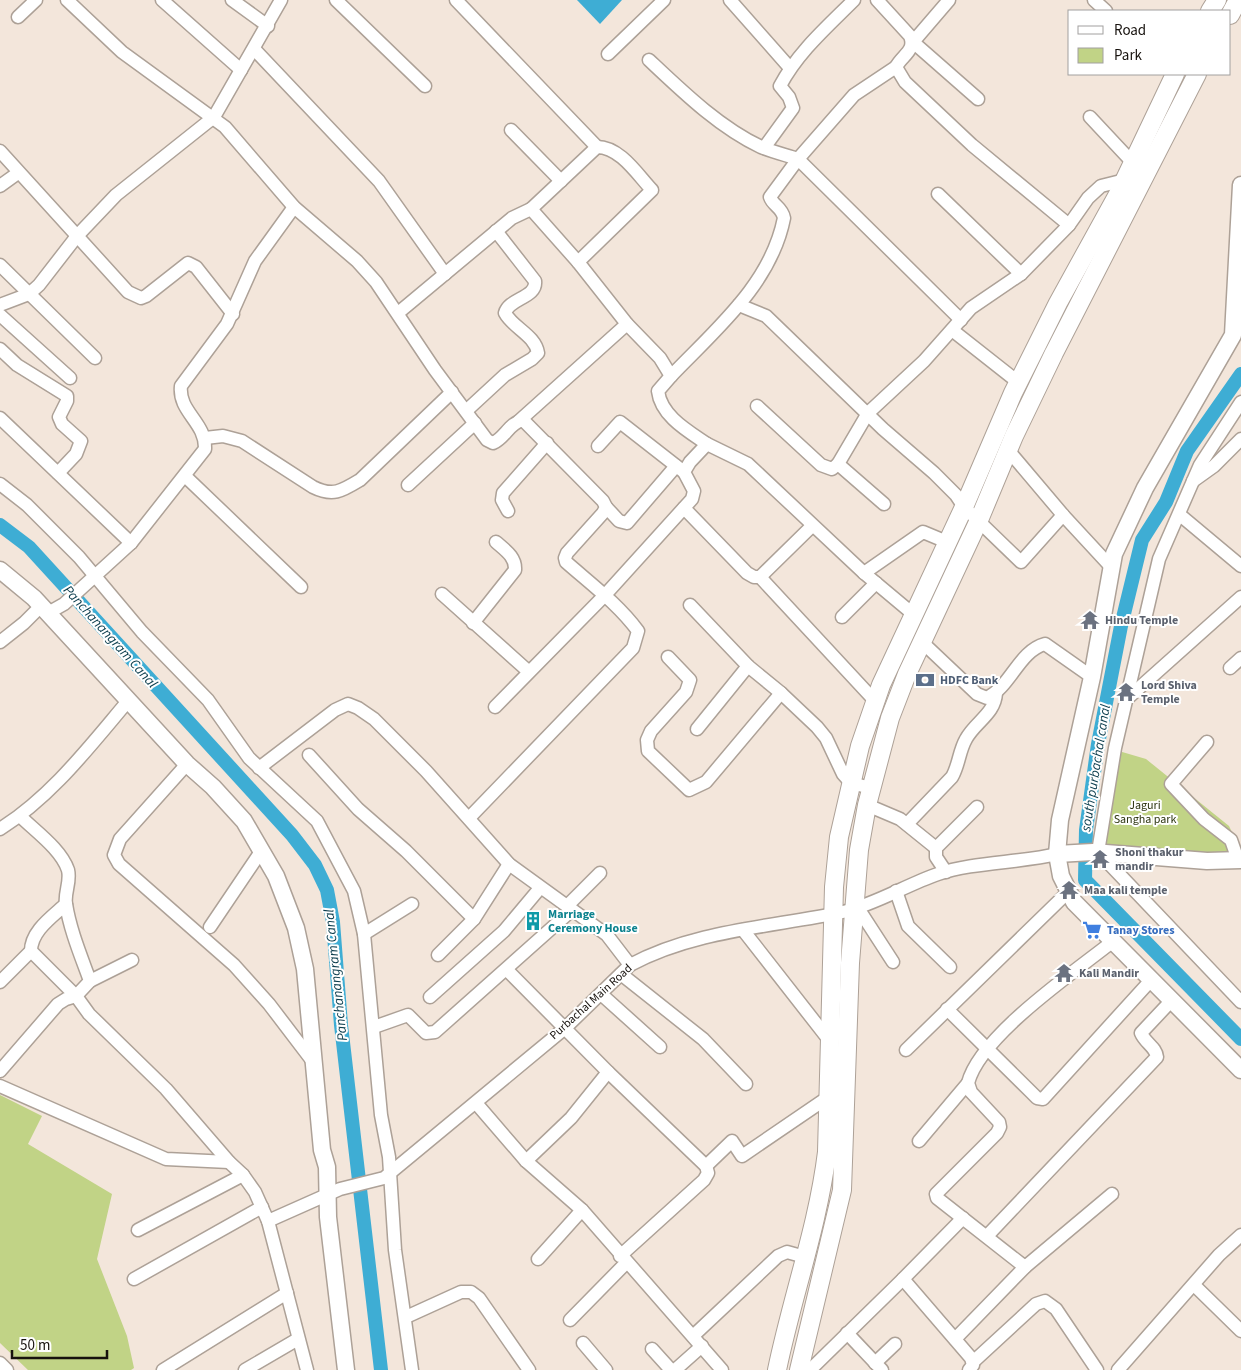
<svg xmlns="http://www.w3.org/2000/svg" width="1241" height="1370" font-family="'Source Sans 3',sans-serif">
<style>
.green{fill:#c1d386}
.water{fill:#3eadd4}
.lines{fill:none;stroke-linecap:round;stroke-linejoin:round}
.canal{stroke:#3eadd4;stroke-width:14}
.minor-casing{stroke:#ada197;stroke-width:15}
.tertiary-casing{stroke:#ada197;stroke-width:19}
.secondary-casing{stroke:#ada197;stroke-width:20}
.minor{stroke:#fff;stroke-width:12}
.tertiary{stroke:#fff;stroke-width:16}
.secondary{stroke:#fff;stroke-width:18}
.labels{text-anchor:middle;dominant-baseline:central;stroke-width:4;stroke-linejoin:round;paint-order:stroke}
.worship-label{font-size:12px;font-weight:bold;fill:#5b616d;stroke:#fff;text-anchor:start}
.service-label{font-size:12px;font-weight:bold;fill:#4e5e75;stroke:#fff;text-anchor:start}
.park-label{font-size:12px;fill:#2d3510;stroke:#fff}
.culture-label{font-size:12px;font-weight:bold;fill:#0d838f;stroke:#fff;text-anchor:start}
.shop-label{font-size:12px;font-weight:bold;fill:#366cbe;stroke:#fff;text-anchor:start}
.street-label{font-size:12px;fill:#17120e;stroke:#fff}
.water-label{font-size:14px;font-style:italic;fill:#0a3c4c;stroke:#fff}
</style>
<rect width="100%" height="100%" fill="#f3e6db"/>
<g class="green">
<path d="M1112,749L1146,759L1229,826L1237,843V856L1101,848Z"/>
<path d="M0,1095L42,1116L28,1144L112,1194L97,1259L127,1336L134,1368L131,1370H28L0,1343Z"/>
</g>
<path class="water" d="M577,0H622L600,24Z"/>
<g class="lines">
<g class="canal">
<path d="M1241,374L1187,451L1166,502L1142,540L1121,626L1098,744L1086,830L1085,880L1241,1039"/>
<path d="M0,525L29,547L292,835L315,865L327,890L333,922L341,1025L381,1370"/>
</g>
<g class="minor-casing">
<g id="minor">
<path d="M67,0L122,52L225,127L294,207L357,261L376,282L435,370L487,440L493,443C505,438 509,423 523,420L603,501L606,507L603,513L567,553L565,558L566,562C591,584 618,604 638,631L633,648L469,818"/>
<path d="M162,0L241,70"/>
<path d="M232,0L268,26"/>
<path d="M336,0L425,86"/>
<path d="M456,0L597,147"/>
<path d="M730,0L790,68"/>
<path d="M877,0L910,36C916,51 902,55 896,67L905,82L972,145L1069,225"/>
<path d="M949,0L913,42L978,99"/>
<path d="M1094,0L1106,11"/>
<path d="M18,17L36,0"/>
<path d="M254,49L379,181L445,274"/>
<path d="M608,54L664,0"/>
<path d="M649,60C683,92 719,127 761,147C773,152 786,155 798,159L854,95L896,67"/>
<path d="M1090,117L1133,163"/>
<path d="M511,130L561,181"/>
<path d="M764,148L793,108L789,97L780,86C798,52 827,27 854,0"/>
<path d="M0,151L128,292L141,298L146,296L188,263L196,267L233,314"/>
<path d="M0,186L18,173"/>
<path d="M938,194L1021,274"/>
<path d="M531,209L597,147C620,147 637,174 652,190L578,262"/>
<path d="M0,265L95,358"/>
<path d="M0,305L29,294L39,285L77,236L116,195L214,117L281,0"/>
<path d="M739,305L766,316L883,429L934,473L956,495L964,507L1021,562L1063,515L1112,568"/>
<path d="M398,313L512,218L531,209L578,262L627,324L660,358L671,376L658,391C661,416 688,431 707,444"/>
<path d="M0,315L70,378"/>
<path d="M952,330L1018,382"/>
<path d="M0,349L17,365L67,396V401L59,417L62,424L81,441L76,454L58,473"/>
<path d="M671,376C716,329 771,284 784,218C782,207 773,206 770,197L798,159L961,320"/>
<path d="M1241,402L1200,465L1159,559L1115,748L1098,852L1241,1002"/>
<path d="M757,406L821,465L832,469L838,464L868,413L924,361L971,308L1021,274L1069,225L1088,198L1101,186L1125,180"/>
<path d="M466,411L505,375L532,359L538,353C535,335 513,328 505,313C509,298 537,298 535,281L496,231"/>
<path d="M0,418L131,543"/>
<path d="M519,421L627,324"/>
<path d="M205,438L223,436L242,441L313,487C333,497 342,491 360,480L452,392"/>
<path d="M598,446L620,422L684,472"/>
<path d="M1008,450L1063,515"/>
<path d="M838,464L884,504"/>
<path d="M185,476L301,587"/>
<path d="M1193,481L1214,466L1241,439"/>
<path d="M0,484L27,505L79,557L142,632L208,700L249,758L317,821L354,891L364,934L381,1115L389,1157L395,1250L412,1370"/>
<path d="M408,485L475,423"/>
<path d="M606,507L619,521L627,523L676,466"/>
<path d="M684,508L747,573L754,577H760L812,526"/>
<path d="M508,511L502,500L503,493L547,443"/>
<path d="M1180,515L1241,566"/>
<path d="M864,573L923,532L947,542"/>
<path d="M760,577L875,701"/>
<path d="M442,594L528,671"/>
<path d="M690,605L748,666L781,693L817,727L826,738L843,774L851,783L871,788"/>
<path d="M48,613L64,604L131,543L205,449C206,422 178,412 181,386L227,324L255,261L294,207"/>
<path d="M842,617L876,583"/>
<path d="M473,623L515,570C516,557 505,550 496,542"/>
<path d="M0,642L24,623L41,606"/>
<path d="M922,642L977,694L987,698C1011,686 1019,651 1045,644L1092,677"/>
<path d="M668,657L690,680L686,692L651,731L647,740L648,751L689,790L706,782L781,693"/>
<path d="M1230,668L1241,658"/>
<path d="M1129,697L1241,597"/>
<path d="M495,707L605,595L692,499L694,491L684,472L690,462L707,444L748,464L864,573L913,614"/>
<path d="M697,729L748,666"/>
<path d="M1207,742L1171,784L1204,819L1231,840L1238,860"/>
<path d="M309,755L358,809L406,851L474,919"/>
<path d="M187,764L120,839L114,855L119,864L234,965L269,1004L314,1063"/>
<path d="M259,768L335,710L348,704L358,708L374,719L426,771L509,864L607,935L630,965"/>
<path d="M867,805L900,819L936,848"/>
<path d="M20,816C35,831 61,849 68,870C71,882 64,893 66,904C70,930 81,956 90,981L76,996L89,1014L166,1089L229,1162L243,1175L255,1192L268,1221L307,1370"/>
<path d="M907,824L952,777C959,765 959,751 966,739C975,722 995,714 996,693"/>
<path d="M0,829C52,796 89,747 128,701"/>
<path d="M946,872L936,857V848L977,807"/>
<path d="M896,891L908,926L950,967"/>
<path d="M66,904C52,917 31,931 31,951L76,996"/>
<path d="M567,906L600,873"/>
<path d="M858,908L893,962"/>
<path d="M210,927L262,850"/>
<path d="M743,930L829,1040"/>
<path d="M364,934L412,904"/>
<path d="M438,955L474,919L509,864"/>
<path d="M507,970L608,1072L706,1166L708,1173L704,1180L620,1256"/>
<path d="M621,974L703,1039L746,1084"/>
<path d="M90,981L132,960"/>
<path d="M0,982L31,951"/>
<path d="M601,994L660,1047"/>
<path d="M430,997L504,931L540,888"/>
<path d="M947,1009L1031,1092L1037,1098L1043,1099L1152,979"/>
<path d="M374,1027L408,1015L426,1033L435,1032L572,910"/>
<path d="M906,1050L1067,893"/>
<path d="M0,1071L58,1004L66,999L76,996"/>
<path d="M0,1086L166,1159L229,1162"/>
<path d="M476,1103L526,1161L582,1210L722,1370"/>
<path d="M919,1141L968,1083"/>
<path d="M526,1161L571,1118L608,1072"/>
<path d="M706,1166L732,1141L742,1156L827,1098"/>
<path d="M1112,1194L1025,1267L937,1198L936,1194L997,1133L1000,1127L999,1122L971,1092L968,1083C980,1036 1073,973 1112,942"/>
<path d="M963,1218L903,1279L971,1358L973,1365L969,1370"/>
<path d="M268,1221L340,1189L384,1178L564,1029L630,965C695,930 772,927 843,912C876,904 906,885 938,874C973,862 1019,863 1057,854"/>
<path d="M138,1230L243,1175"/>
<path d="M987,1236L1157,1057C1156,1047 1145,1043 1141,1033L1172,1000"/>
<path d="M538,1259L582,1210"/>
<path d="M134,1279L262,1207"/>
<path d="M1194,1285L1241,1331"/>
<path d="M406,1317L461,1292H471L479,1298L529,1370"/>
<path d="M570,1320L626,1263"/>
<path d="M847,1333L882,1370"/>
<path d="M693,1336L778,1256L787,1252L805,1257"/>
<path d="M955,1339L1025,1267"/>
<path d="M583,1343L606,1370"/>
<path d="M652,1349L671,1370"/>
<path d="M973,1362L1036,1304L1045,1301L1056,1309L1097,1370"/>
<path d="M0,1363L7,1370"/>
<path d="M875,1363L895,1344"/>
<path d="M163,1370L287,1293"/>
<path d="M245,1370L298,1339"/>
<path d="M675,1370L702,1346"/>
<path d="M810,1370L903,1279"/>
<path d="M1118,1370L1219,1255L1241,1235"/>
</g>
</g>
<g class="tertiary-casing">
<g id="tertiary">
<path d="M1241,185L1233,335L1145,488L1114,554L1092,677L1060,820L1057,854L1061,876L1074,902L1241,1070"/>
<path d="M0,570L34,598L187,764L213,787L244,821L276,876L296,928L305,969L322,1150L327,1167L328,1217L346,1370"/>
<path d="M1057,854L1093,852L1207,861L1241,860"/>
</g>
</g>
<g class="secondary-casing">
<g id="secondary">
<path d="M1210,11L1217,0"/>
<path d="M1230,15L1238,0"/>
<path d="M777,1370C792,1297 818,1226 827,1152L834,887L839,837L860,746L881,685L964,507L1013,393L1058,303L1117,196L1175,74"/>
<path d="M799,1370L842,1190L850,963L859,850L867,805L890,718L907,674L979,520L1014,436L1054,353L1197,74"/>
</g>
</g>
<use href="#minor" class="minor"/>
<use href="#tertiary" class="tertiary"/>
<use href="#secondary" class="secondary"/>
</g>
<defs>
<g id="temple-bare" transform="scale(1.5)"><path d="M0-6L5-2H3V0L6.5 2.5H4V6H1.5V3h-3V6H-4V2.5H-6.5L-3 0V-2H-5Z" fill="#6b7280" stroke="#fff" stroke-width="2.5" paint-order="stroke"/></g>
<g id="bank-bare" transform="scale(1.5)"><path d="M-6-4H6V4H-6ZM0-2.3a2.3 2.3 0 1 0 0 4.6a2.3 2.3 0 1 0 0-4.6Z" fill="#5c6f8a" stroke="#fff" stroke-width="2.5" paint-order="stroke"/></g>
<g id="building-bare" transform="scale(1.5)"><path d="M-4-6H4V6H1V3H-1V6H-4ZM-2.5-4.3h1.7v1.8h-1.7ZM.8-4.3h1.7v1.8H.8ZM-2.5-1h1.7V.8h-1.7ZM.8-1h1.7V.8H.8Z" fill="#0f9aa8" stroke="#fff" stroke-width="2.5" paint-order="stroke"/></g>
<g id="supermarket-bare" transform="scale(1.5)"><path d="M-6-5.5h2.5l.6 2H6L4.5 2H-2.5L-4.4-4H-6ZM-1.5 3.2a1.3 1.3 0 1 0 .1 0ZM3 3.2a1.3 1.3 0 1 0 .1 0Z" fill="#3f7fe0" stroke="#fff" stroke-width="2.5" paint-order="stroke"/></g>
</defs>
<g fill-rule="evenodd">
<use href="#temple-bare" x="1090" y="620"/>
<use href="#bank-bare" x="925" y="680"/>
<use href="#temple-bare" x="1126" y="692"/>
<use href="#temple-bare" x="1100" y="859"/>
<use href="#temple-bare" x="1069" y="890"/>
<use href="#building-bare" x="533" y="921"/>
<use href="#supermarket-bare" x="1092" y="930"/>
<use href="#temple-bare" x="1064" y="973"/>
</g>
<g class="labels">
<g class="worship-label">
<text x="1105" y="620">Hindu Temple</text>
<text x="1141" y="685">Lord Shiva<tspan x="1141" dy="14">Temple</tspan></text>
<text x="1115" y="852">Shoni thakur<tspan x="1115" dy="14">mandir</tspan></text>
<text x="1084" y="890">Maa kali temple</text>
<text x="1079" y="973">Kali Mandir</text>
</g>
<g class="service-label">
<text x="940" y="680">HDFC Bank</text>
</g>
<g class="park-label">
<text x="1145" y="805">Jaguri<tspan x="1145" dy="14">Sangha park</tspan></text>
</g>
<g class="culture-label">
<text x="548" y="914">Marriage<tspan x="548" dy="14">Ceremony House</tspan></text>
</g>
<g class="shop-label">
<text x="1107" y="930">Tanay Stores</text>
</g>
<g class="street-label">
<text transform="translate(591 1002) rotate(-42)">Purbachal Main Road</text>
</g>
<g class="water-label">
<text transform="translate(110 637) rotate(48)">Panchanangram Canal</text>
<text transform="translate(1096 768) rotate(-81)">south purbachal canal</text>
<text transform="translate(336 975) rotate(-96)">Panchanangram Canal</text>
</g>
</g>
<rect x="1068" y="10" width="162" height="65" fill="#ffffff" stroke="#a2a09f"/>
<rect x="1078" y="26" width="25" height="8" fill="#ffffff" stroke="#a2a09f"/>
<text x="1114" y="35" font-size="15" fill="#17120e">Road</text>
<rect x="1078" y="48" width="25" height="15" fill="#c1d386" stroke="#a2a09f"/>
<text x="1114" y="60" font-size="15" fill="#17120e">Park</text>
<path d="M12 1350v8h95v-8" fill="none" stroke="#17120e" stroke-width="2.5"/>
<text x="20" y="1350" font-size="15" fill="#17120e" stroke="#ffffff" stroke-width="4" paint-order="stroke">50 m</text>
</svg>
